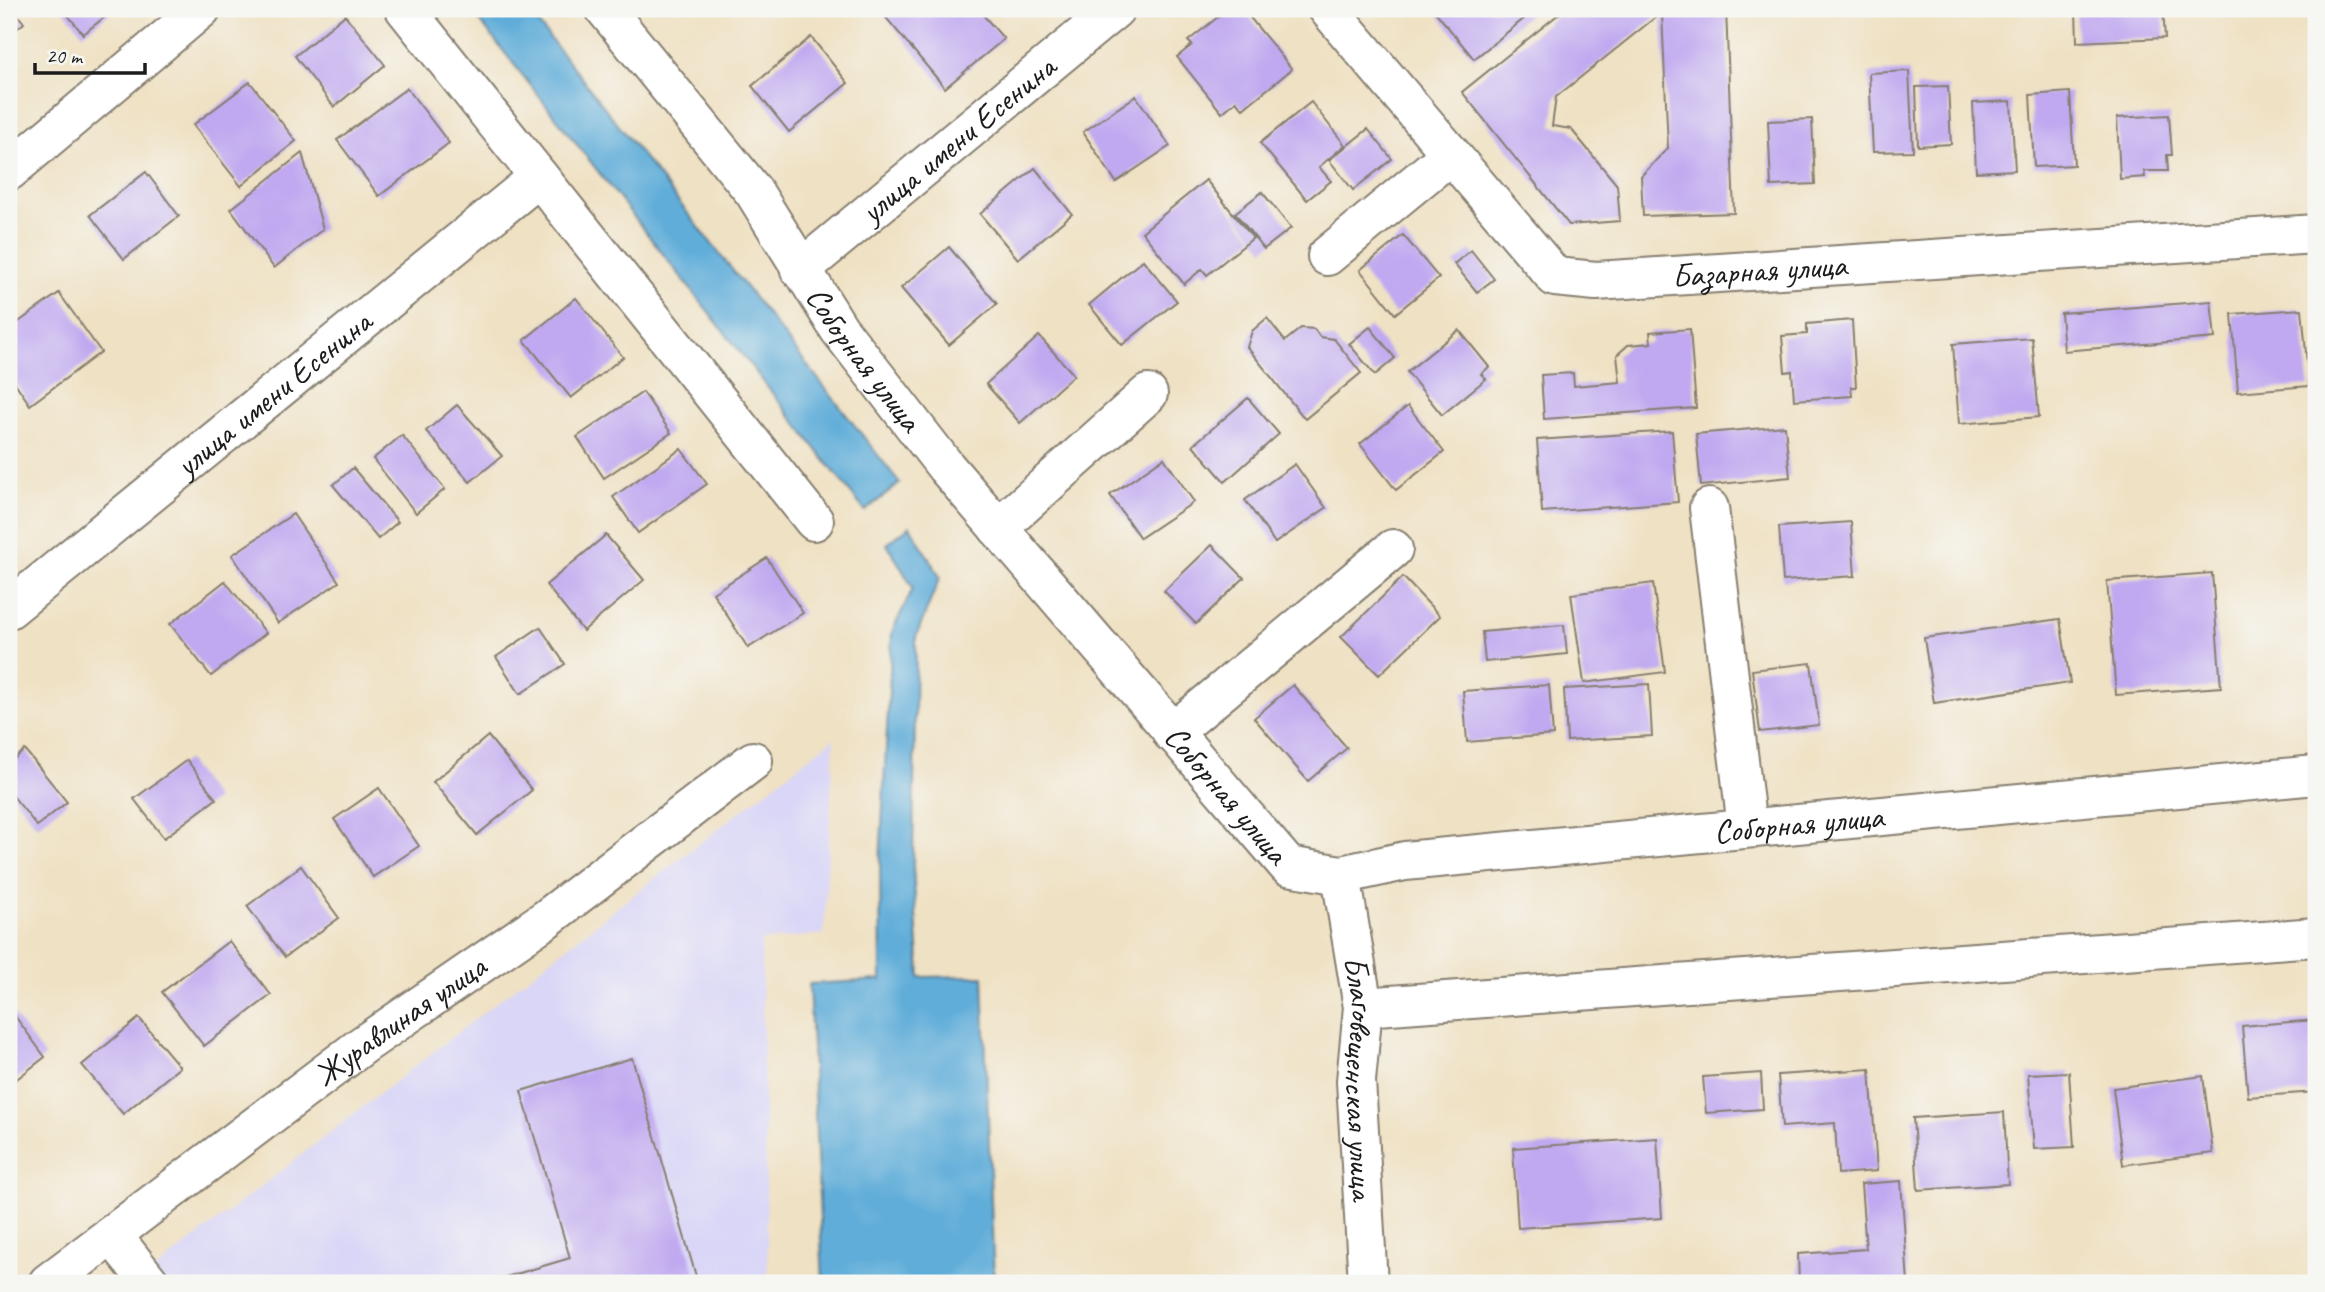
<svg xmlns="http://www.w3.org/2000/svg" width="2325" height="1292" font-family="Caveat,sans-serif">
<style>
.built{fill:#d9d6f7}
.water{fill:#60add9;stroke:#3e647a;stroke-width:2}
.building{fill:#c0a9f0}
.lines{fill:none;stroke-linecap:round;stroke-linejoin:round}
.minor-casing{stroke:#867e70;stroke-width:42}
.minor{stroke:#fff;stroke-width:38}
.labels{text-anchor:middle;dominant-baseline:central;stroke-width:5;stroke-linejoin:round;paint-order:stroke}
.street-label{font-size:33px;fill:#1c1c1c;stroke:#f6f6f2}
</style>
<rect width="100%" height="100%" fill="#f6f6f2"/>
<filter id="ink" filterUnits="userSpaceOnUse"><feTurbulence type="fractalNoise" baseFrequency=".0143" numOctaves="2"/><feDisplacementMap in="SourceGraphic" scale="14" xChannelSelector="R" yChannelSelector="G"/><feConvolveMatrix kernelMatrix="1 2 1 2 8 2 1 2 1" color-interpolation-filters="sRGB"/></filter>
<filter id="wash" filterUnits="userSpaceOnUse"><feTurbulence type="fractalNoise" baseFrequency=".00686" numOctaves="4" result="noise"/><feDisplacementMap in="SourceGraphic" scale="28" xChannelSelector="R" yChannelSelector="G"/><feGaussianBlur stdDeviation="1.57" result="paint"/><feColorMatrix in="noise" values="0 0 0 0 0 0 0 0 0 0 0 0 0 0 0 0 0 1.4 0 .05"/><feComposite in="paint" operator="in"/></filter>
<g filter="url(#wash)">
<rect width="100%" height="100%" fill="#efe1c3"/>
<path class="built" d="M834,738L824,934L761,941L768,1283H138Z"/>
<g class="water">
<path d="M494,9H527L900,483L865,511L479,20Z"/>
<path d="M910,526L940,577L916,637L913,867L920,977L983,976L994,1283H823L809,984L881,980L880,863L892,632L913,588L887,544Z"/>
</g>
<g id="blocks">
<g class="building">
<path d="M9,9H13L24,23L9,35Z"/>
<path d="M63,9H115L83,34Z"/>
<path d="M889,9H978L1004,39L945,88L883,14Z"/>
<path d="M1228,9H1243L1292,69L1243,109L1236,101L1222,113L1177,57L1192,45L1188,41Z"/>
<path d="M1433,9H1536L1474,59Z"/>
<path d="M1565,9H1726L1734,213L1643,216L1641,176L1668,148L1662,12L1556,97L1552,126L1571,129L1617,185L1620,221L1569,225L1462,92Z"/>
<path d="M2076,9H2163L2165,38L2077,42Z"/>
<path d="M345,15L385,65L334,107L295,56Z"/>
<path d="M811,37L848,83L789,132L752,86Z"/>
<path d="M1909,71L1913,151L1873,152L1869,73Z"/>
<path d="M250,82L296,141L241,186L193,125Z"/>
<path d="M1948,86L1951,144L1918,146L1916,87Z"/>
<path d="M407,88L449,143L379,196L337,140Z"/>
<path d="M2070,92L2074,165L2034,167L2030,95Z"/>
<path d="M1136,96L1170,146L1116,182L1083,132Z"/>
<path d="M2011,101L2015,170L1976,172L1973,103Z"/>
<path d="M1311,102L1345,145L1319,167L1331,181L1307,200L1260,143Z"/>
<path d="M2169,115L2172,155H2167L2168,171H2144L2145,177L2120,179L2117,118Z"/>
<path d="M1812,119L1815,184L1771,186L1768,121Z"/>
<path d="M1368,129L1392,159L1353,190L1329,160Z"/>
<path d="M302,153L323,229L274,268L231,209Z"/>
<path d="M1035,168L1072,214L1018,259L980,214Z"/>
<path d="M146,172L179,216L124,259L90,215Z"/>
<path d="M1206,180L1253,238L1207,275L1202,269L1184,284L1142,232Z"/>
<path d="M1262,192L1291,228L1264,249L1235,213Z"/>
<path d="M1403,235L1439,278L1395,314L1360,270Z"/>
<path d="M949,247L997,304L949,345L901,288Z"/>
<path d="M1471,250L1494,279L1477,292L1454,264Z"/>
<path d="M1143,260L1177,301L1122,345L1089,305Z"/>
<path d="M59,293L101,352L30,405L9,374V329Z"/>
<path d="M576,298L623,357L571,398L524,340Z"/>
<path d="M2211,301L2215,338L2064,351L2061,313Z"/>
<path d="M2302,309L2309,386L2238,392L2232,314Z"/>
<path d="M1267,318L1285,341L1301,328L1314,329L1320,337L1334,339L1361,373L1305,419L1247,347L1252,331Z"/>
<path d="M1852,320L1856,387H1851L1852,396L1794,400L1792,371L1785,372L1782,336L1807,334V324Z"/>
<path d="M1370,327L1395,358L1375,375L1349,344Z"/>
<path d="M1690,329L1696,408L1544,419L1541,375L1573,373L1574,386L1620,382L1617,355L1628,345L1651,343L1650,332Z"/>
<path d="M1459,330L1489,367L1481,374L1486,379L1442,415L1407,372Z"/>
<path d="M1039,336L1074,375L1020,423L986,384Z"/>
<path d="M2032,338L2039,417L1959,424L1953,344Z"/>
<path d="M643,392L671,433L604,478L577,437Z"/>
<path d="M1248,398L1279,434L1225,482L1193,445Z"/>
<path d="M457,405L502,456L470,482L426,431Z"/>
<path d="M1408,406L1444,452L1396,490L1360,444Z"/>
<path d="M1785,426L1790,477L1701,486L1696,434Z"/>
<path d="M1672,431L1678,502L1542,512L1537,440Z"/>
<path d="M402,435L445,489L416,513L373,459Z"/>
<path d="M681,449L707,484L638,533L613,497Z"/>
<path d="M1164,458L1194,502L1140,538L1110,495Z"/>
<path d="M1295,464L1326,508L1275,543L1245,500Z"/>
<path d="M353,468L398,522L378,539L333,485Z"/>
<path d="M293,514L339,582L278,623L232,555Z"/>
<path d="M1851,522L1855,576L1783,581L1779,527Z"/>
<path d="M606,535L644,580L583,631L546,585Z"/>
<path d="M1212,545L1244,578L1196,624L1164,591Z"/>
<path d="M767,558L803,613L748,648L713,593Z"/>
<path d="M2212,573L2221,687L2116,695L2107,581Z"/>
<path d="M1403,577L1440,616L1379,675L1341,637Z"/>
<path d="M225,581L266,633L211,676L170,624Z"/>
<path d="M1653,583L1665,672L1584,683L1571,594Z"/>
<path d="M2060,619L2070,683L1934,703L1924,638Z"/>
<path d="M1564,625L1567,654L1485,662L1482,632Z"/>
<path d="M540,627L565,664L520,694L496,657Z"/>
<path d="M1811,663L1819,725L1760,732L1752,670Z"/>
<path d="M1649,684L1652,736L1567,741L1564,689Z"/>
<path d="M1293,685L1347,748L1308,781L1254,718Z"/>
<path d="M1549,685L1553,735L1467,742L1463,691Z"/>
<path d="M488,736L532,790L477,835L433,782Z"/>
<path d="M25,750L67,802L37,826L9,791V763Z"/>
<path d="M187,760L216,799L164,838L134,799Z"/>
<path d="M379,788L419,846L373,877L334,819Z"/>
<path d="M301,866L339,918L285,957L247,906Z"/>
<path d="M229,941L271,995L204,1046L162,992Z"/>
<path d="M9,1008L45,1057L9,1085Z"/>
<path d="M139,1018L180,1067L123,1114L82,1065Z"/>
<path d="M2316,1020V1092L2248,1097L2242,1026Z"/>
<path d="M632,1058L698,1283H486L570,1258L521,1091Z"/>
<path d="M1870,1069L1877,1171L1838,1174L1835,1123L1782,1127L1778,1075Z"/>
<path d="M2069,1072L2074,1147L2034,1149L2028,1074Z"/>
<path d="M1761,1073L1763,1109L1706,1113L1703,1077Z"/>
<path d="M2203,1076L2213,1153L2123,1165L2113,1088Z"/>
<path d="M2004,1112L2008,1184L1918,1190L1913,1118Z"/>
<path d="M1657,1138L1662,1218L1518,1228L1513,1148Z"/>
<path d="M1901,1181L1908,1283H1799L1798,1254L1866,1249L1861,1184Z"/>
<path d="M1679,1277L1680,1283H1652V1279Z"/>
</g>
</g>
</g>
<g filter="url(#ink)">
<use href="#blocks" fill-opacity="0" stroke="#867e70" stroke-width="2"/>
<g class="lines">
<g class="minor-casing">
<g id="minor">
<path d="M405,9L814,521"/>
<path id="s1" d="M605,9L754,192L839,329L946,467L1288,866L1341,875L1405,861L2316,775"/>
<path id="s2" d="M1328,9L1555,277L1596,281L2316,234"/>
<path d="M9,171L201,9"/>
<path d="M1327,256L1451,154"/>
<path id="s3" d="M800,270L1115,9"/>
<path d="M1709,508L1747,828"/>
<path d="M998,528L1148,394"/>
<path id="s4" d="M9,609L539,177"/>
<path d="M1172,733L1393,549"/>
<path id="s5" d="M1341,875L1363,1007L1356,1081L1368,1283"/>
<path d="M1363,1007L2316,937"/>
<path d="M112,1235L150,1283"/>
<path id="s6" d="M48,1283L363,1045L546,919L753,761"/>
</g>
</g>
<use href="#minor" class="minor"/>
</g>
</g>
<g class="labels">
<g class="street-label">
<text stroke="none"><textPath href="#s3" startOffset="205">улица имени Есенина</textPath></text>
<text stroke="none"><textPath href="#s2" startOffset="556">Базарная улица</textPath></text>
<text stroke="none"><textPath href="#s1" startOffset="436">Соборная улица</textPath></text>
<text stroke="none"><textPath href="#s4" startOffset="341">улица имени Есенина</textPath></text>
<text stroke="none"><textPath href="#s1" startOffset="1003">Соборная улица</textPath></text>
<text stroke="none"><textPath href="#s1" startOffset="1612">Соборная улица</textPath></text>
<text stroke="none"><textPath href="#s6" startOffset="439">Журавлиная улица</textPath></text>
<text stroke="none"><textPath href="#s5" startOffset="205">Благовещенская улица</textPath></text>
</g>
</g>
<rect width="2325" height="1292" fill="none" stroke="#f6f6f2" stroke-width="35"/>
<path d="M35 63v10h110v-10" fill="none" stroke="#1c1c1c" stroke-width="3.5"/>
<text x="46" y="63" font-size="21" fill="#1c1c1c" stroke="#f6f6f2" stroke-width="5" paint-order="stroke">20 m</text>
</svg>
